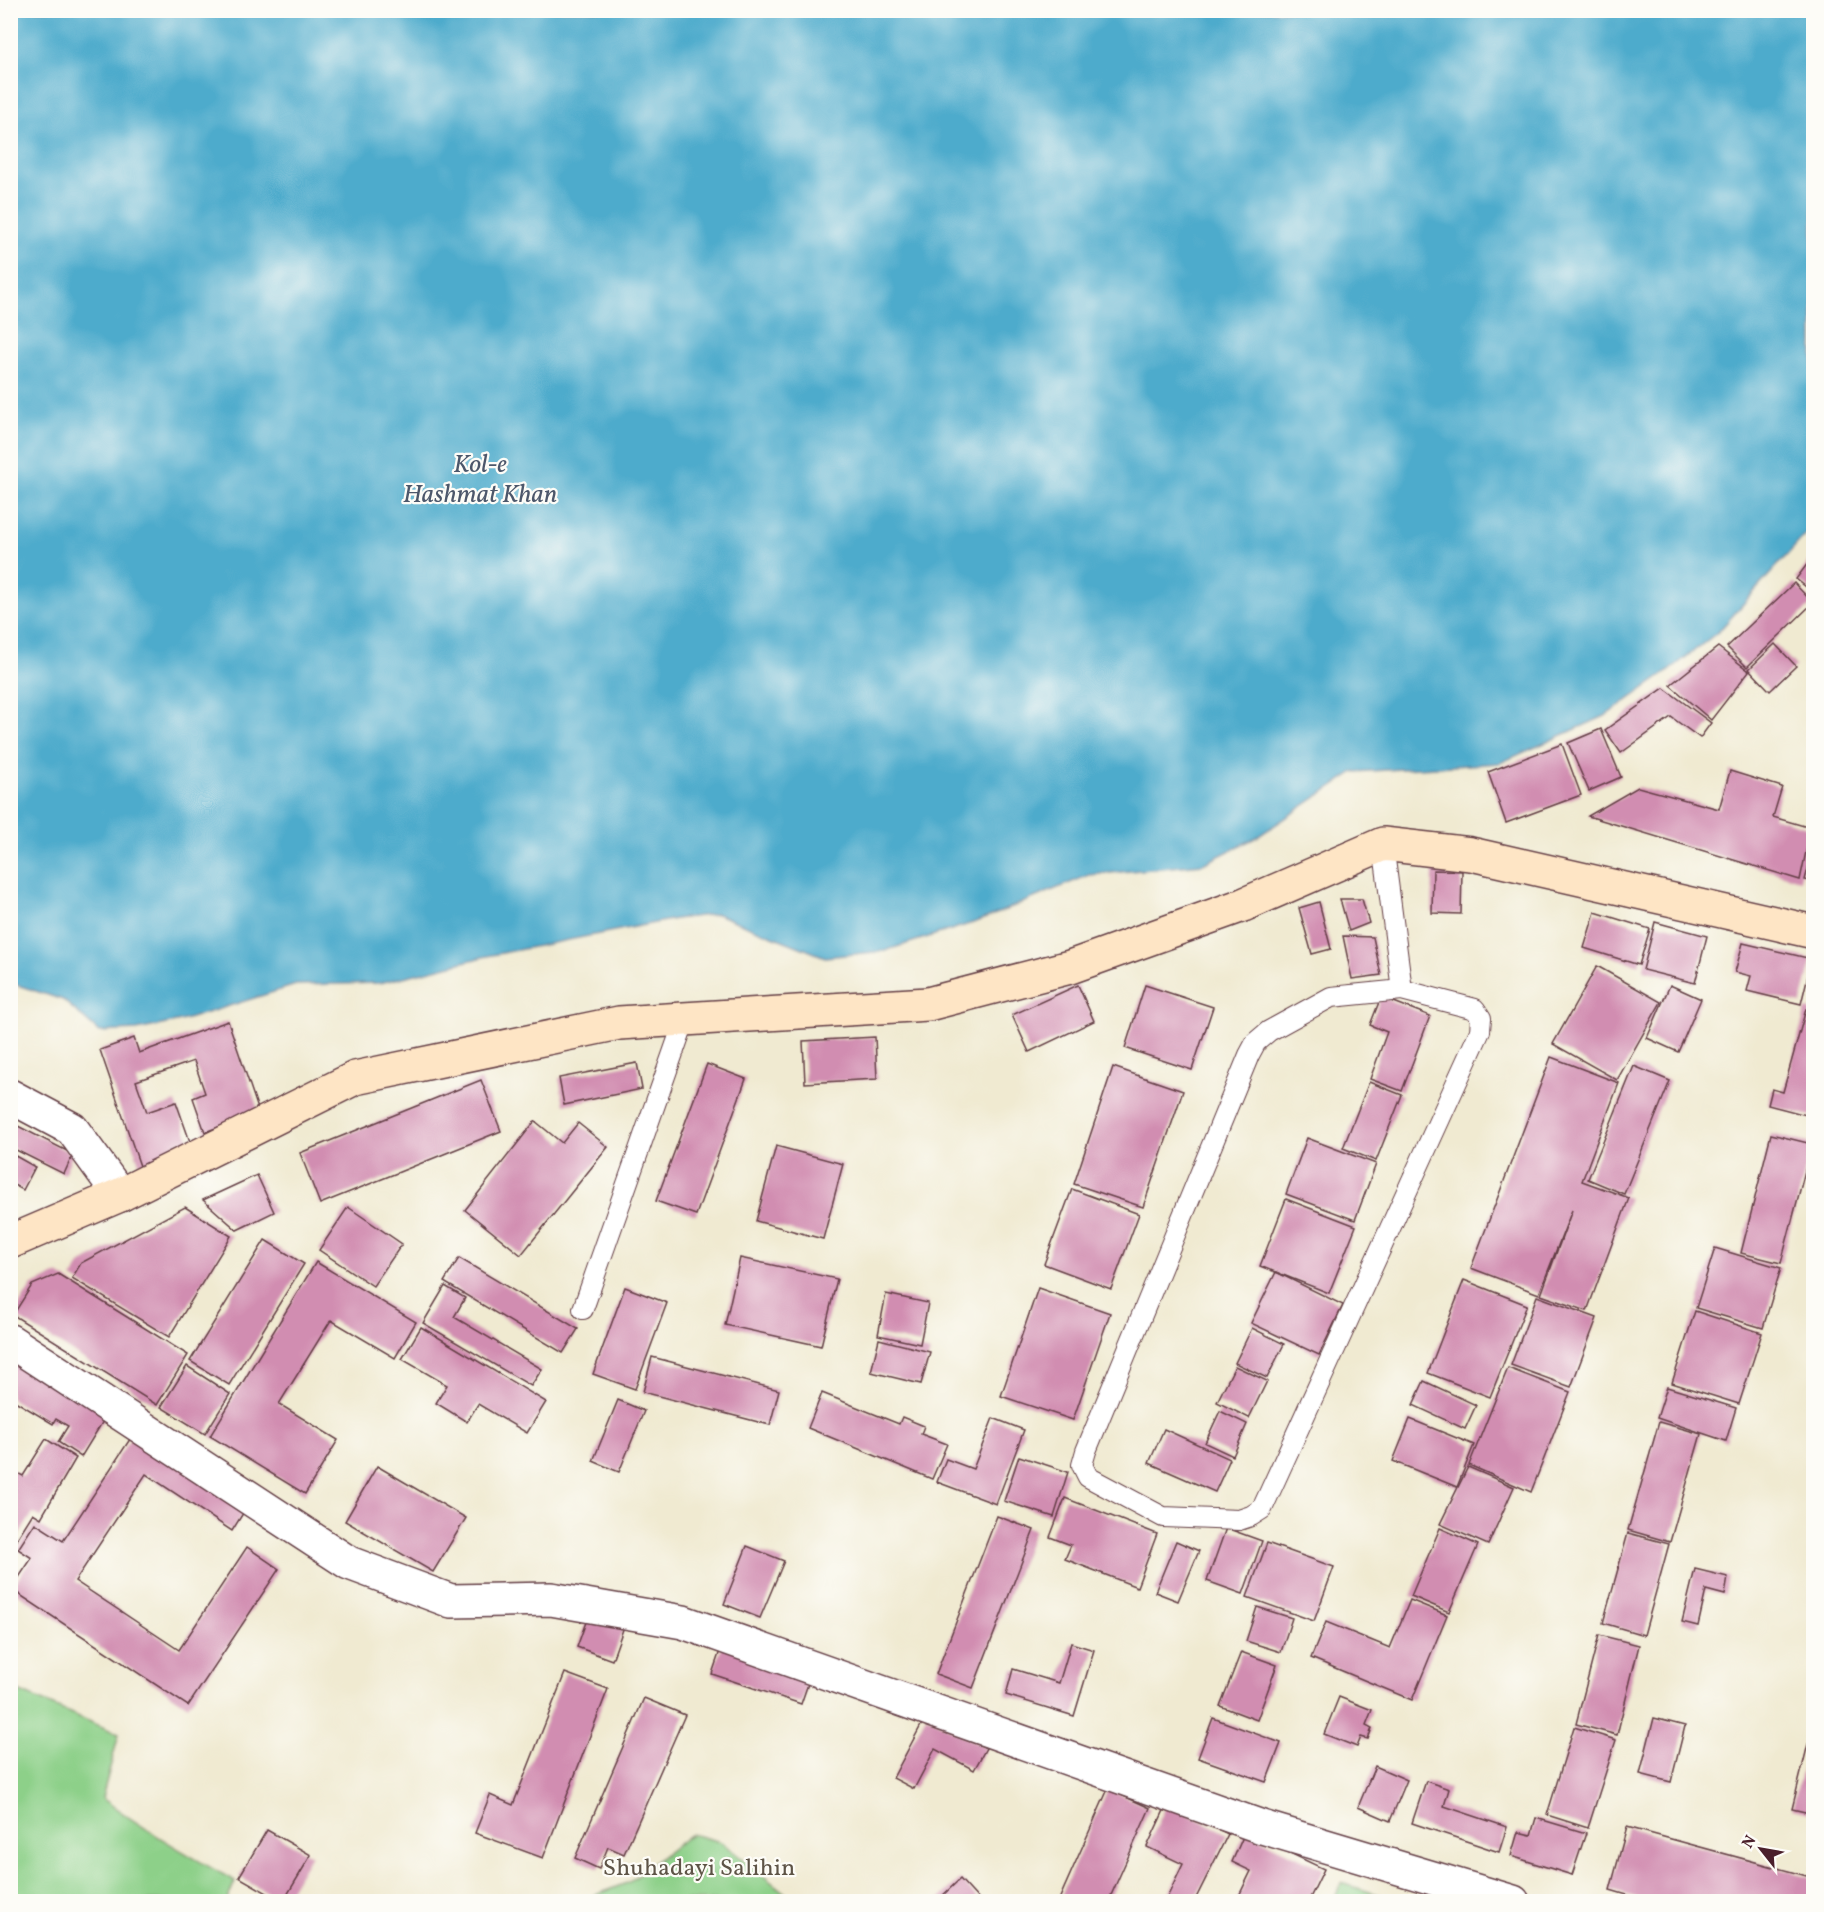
<svg xmlns="http://www.w3.org/2000/svg" width="1824" height="1912" font-family="Vollkorn,serif">
<style>
.green{fill:#8dd089;stroke:#6c785a;stroke-width:1.5}
.water{fill:#4eabcc;stroke:#4c657c;stroke-width:1.5}
.building{fill:#d18db1}
.lines{fill:none;stroke-linecap:round;stroke-linejoin:round}
.lane-casing{stroke:#633d44;stroke-width:22}
.street-casing{stroke:#633d44;stroke-width:36}
.secondary-casing{stroke:#633d44;stroke-width:36}
.lane{stroke:#fff;stroke-width:20}
.street{stroke:#fff;stroke-width:33}
.secondary{stroke:#fee5c5;stroke-width:33}
.labels{text-anchor:middle;dominant-baseline:central;stroke-width:4.5;stroke-linejoin:round;paint-order:stroke}
.park-label{font-size:24px;fill:#5e5447;stroke:#fdfcf7}
.water-label{font-size:26px;font-style:italic;fill:#4c576b;stroke:#fdfcf7}
</style>
<rect width="100%" height="100%" fill="#fdfcf7"/>
<filter id="ink" filterUnits="userSpaceOnUse"><feTurbulence type="fractalNoise" baseFrequency=".0167" numOctaves="2"/><feDisplacementMap in="SourceGraphic" scale="12" xChannelSelector="R" yChannelSelector="G"/><feConvolveMatrix kernelMatrix="1 2 1 2 8 2 1 2 1" color-interpolation-filters="sRGB"/></filter>
<filter id="wash" filterUnits="userSpaceOnUse"><feTurbulence type="fractalNoise" baseFrequency=".008" numOctaves="4" result="noise"/><feDisplacementMap in="SourceGraphic" scale="24" xChannelSelector="R" yChannelSelector="G"/><feGaussianBlur stdDeviation="1.35" result="paint"/><feColorMatrix in="noise" values="0 0 0 0 0 0 0 0 0 0 0 0 0 0 0 0 0 1.4 0 .05"/><feComposite in="paint" operator="in"/></filter>
<g filter="url(#wash)">
<rect width="100%" height="100%" fill="#f0ead1"/>
<g class="green">
<path d="M11,1688L119,1734L102,1798C144,1830 189,1856 235,1881L227,1901H11Z"/>
<path d="M691,1834L721,1842L795,1901H580L629,1882Z"/>
<path d="M1342,1883L1398,1901H1333Z"/>
</g>
<path class="water" d="M11,10L1813,11V526L1719,631L1666,673L1605,716L1500,763L1354,772L1257,837L1203,864L1089,875L979,921L884,951L825,957L717,914L675,919L487,956L380,983L296,985L181,1021L137,1030L99,1032L63,1000L11,983Z"/>
<g id="blocks">
<g class="building">
<path d="M1814,555V593L1796,579Z"/>
<path d="M1794,583L1813,603L1747,667L1727,647Z"/>
<path d="M1775,644L1796,666L1770,691L1749,669Z"/>
<path d="M1718,647L1749,671L1711,720L1670,685Z"/>
<path d="M1664,688L1711,723L1700,738L1671,717L1621,753L1605,730Z"/>
<path d="M1601,729L1621,777L1589,791L1568,743Z"/>
<path d="M1562,744L1581,795L1506,823L1488,772Z"/>
<path d="M1730,771L1782,787L1773,817L1811,828L1800,880L1588,816L1638,787L1719,809Z"/>
<path d="M1813,850H1814V882L1805,880Z"/>
<path d="M1433,870L1462,871L1461,914L1432,913Z"/>
<path d="M1340,899H1362L1369,923L1349,931Z"/>
<path d="M1319,902L1331,949L1312,954L1299,908Z"/>
<path d="M1595,912L1650,929L1639,965L1584,948Z"/>
<path d="M1655,922L1707,936L1695,983L1643,970Z"/>
<path d="M1343,936L1373,937L1381,975L1352,979Z"/>
<path d="M1743,943L1812,959L1801,1004L1747,991L1751,976L1735,972Z"/>
<path d="M1597,966L1661,1002L1617,1080L1553,1044Z"/>
<path d="M1078,985L1094,1021L1029,1052L1012,1015Z"/>
<path d="M1145,985L1213,1007L1192,1070L1125,1048Z"/>
<path d="M1670,985L1701,999L1678,1052L1647,1038Z"/>
<path d="M1381,997L1430,1016L1402,1091L1370,1079L1387,1032L1370,1025Z"/>
<path d="M1806,1009L1814,1011V1117L1768,1105L1772,1089L1783,1092Z"/>
<path d="M228,1021L259,1112L205,1132L193,1098L205,1093L194,1061L136,1081L147,1112L176,1102L193,1150L141,1169L100,1050L134,1038L139,1053Z"/>
<path d="M875,1037L877,1079L805,1083L803,1041Z"/>
<path d="M1551,1057L1619,1083L1582,1181L1629,1198L1587,1311L1541,1295L1572,1210L1539,1294L1471,1268Z"/>
<path d="M637,1063L642,1089L564,1105L559,1078Z"/>
<path d="M707,1064L746,1079L696,1215L656,1201Z"/>
<path d="M1634,1066L1670,1081L1624,1194L1588,1179Z"/>
<path d="M1113,1067L1183,1091L1143,1207L1074,1184Z"/>
<path d="M481,1080L501,1131L320,1204L300,1153Z"/>
<path d="M1369,1082L1402,1095L1376,1161L1343,1148Z"/>
<path d="M535,1121L562,1143L578,1123L608,1147L521,1255L465,1210Z"/>
<path d="M10,1122L73,1154L64,1174L10,1147Z"/>
<path d="M1771,1134L1812,1144L1781,1263L1741,1253Z"/>
<path d="M1307,1138L1376,1164L1355,1220L1286,1194Z"/>
<path d="M776,1146L843,1164L823,1239L756,1221Z"/>
<path d="M10,1153L35,1167L23,1190L10,1183Z"/>
<path d="M257,1175L274,1212L237,1230L203,1200Z"/>
<path d="M1072,1189L1139,1214L1111,1289L1044,1264Z"/>
<path d="M1286,1199L1356,1226L1329,1293L1260,1266Z"/>
<path d="M185,1207L231,1236L169,1337L72,1278L81,1263Z"/>
<path d="M348,1207L402,1244L373,1286L319,1250Z"/>
<path d="M265,1240L304,1264L229,1385L190,1361Z"/>
<path d="M1715,1248L1781,1268L1763,1328L1696,1308Z"/>
<path d="M459,1258L578,1329L563,1353L444,1282Z"/>
<path d="M740,1258L837,1279L821,1346L725,1325Z"/>
<path d="M316,1262L416,1322L395,1358L331,1320L279,1404L338,1440L305,1494L210,1436Z"/>
<path d="M1276,1272L1343,1305L1319,1355L1251,1323Z"/>
<path d="M58,1274L188,1355L157,1405L13,1315L32,1285Z"/>
<path d="M1464,1280L1527,1305L1490,1397L1428,1373Z"/>
<path d="M445,1286L465,1298L454,1317L542,1369L531,1386L423,1323Z"/>
<path d="M625,1287L667,1303L635,1389L593,1374Z"/>
<path d="M1038,1288L1110,1313L1073,1420L1001,1396Z"/>
<path d="M886,1294L928,1303L920,1344L878,1335Z"/>
<path d="M1537,1296L1597,1318L1571,1387L1511,1365Z"/>
<path d="M1695,1311L1762,1333L1739,1404L1672,1383Z"/>
<path d="M421,1327L546,1402L527,1433L478,1404L467,1422L436,1403L447,1385L402,1359Z"/>
<path d="M1252,1328L1284,1344L1267,1378L1235,1363Z"/>
<path d="M879,1339L930,1352L921,1384L871,1372Z"/>
<path d="M10,1346L108,1413L81,1457L58,1442L68,1426L56,1419L53,1424L10,1398Z"/>
<path d="M652,1357L779,1390L770,1425L643,1392Z"/>
<path d="M187,1366L230,1394L205,1434L161,1407Z"/>
<path d="M1235,1366L1267,1381L1249,1418L1217,1402Z"/>
<path d="M1508,1368L1570,1392L1531,1492L1469,1465Z"/>
<path d="M1424,1381L1476,1405L1465,1429L1413,1405Z"/>
<path d="M1667,1387L1736,1408L1726,1441L1657,1418Z"/>
<path d="M822,1393L899,1424L902,1417L924,1426L921,1434L947,1444L932,1479L808,1428Z"/>
<path d="M618,1400L644,1411L619,1472L593,1461Z"/>
<path d="M1220,1411L1247,1424L1233,1456L1205,1443Z"/>
<path d="M993,1418L1024,1430L996,1504L937,1482L946,1459L973,1469Z"/>
<path d="M1410,1419L1474,1445L1457,1487L1393,1461Z"/>
<path d="M1659,1422L1701,1434L1670,1542L1628,1530Z"/>
<path d="M138,1427L250,1502L232,1531L146,1474L75,1581L179,1650L247,1547L279,1569L188,1706L11,1589L32,1558L18,1549L35,1523L63,1541Z"/>
<path d="M1164,1429L1230,1459L1215,1492L1149,1463Z"/>
<path d="M46,1439L76,1458L41,1518L33,1513L10,1550V1469L23,1476Z"/>
<path d="M1019,1456L1068,1472L1054,1517L1004,1501Z"/>
<path d="M377,1466L466,1518L433,1572L345,1521Z"/>
<path d="M1468,1467L1514,1487L1488,1545L1440,1524Z"/>
<path d="M1065,1498L1157,1534L1137,1587L1065,1559L1071,1545L1050,1537Z"/>
<path d="M997,1516L1034,1530L973,1688L936,1674Z"/>
<path d="M1226,1528L1262,1541L1243,1594L1207,1581Z"/>
<path d="M1440,1528L1478,1545L1449,1612L1411,1596Z"/>
<path d="M1628,1533L1669,1544L1644,1635L1603,1623Z"/>
<path d="M1176,1541L1199,1551L1178,1601L1155,1592Z"/>
<path d="M1267,1543L1334,1567L1314,1621L1247,1597Z"/>
<path d="M747,1546L784,1561L760,1618L724,1604Z"/>
<path d="M1695,1569L1728,1577L1725,1595L1706,1590L1698,1626L1682,1622Z"/>
<path d="M1410,1600L1447,1615L1412,1700L1311,1658L1326,1622L1390,1648Z"/>
<path d="M1257,1607L1292,1618L1281,1652L1246,1641Z"/>
<path d="M591,1608L626,1621L612,1660L577,1647Z"/>
<path d="M1599,1635L1639,1645L1617,1735L1576,1724Z"/>
<path d="M723,1642L812,1672L801,1704L712,1674Z"/>
<path d="M1071,1643L1094,1650L1074,1716L1006,1695L1013,1669L1059,1683Z"/>
<path d="M1241,1652L1277,1665L1257,1720L1220,1706Z"/>
<path d="M565,1673L608,1689L543,1858L475,1833L490,1795L513,1805Z"/>
<path d="M1339,1697L1372,1710L1366,1725L1372,1728L1368,1739L1361,1737L1357,1747L1324,1734Z"/>
<path d="M644,1698L685,1715L624,1854L608,1847L599,1869L575,1858Z"/>
<path d="M926,1716L986,1748L974,1770L935,1749L914,1789L893,1778Z"/>
<path d="M1213,1718L1281,1743L1266,1782L1198,1758Z"/>
<path d="M1654,1718L1685,1726L1671,1782L1640,1774Z"/>
<path d="M1574,1727L1616,1740L1588,1828L1547,1815Z"/>
<path d="M1808,1744L1814,1746V1814L1792,1809Z"/>
<path d="M1375,1766L1407,1780L1390,1821L1358,1807Z"/>
<path d="M1426,1781L1449,1789L1444,1806L1507,1827L1499,1852L1412,1823Z"/>
<path d="M1108,1789L1150,1808L1108,1902H1058Z"/>
<path d="M1167,1804L1228,1834L1194,1902H1165L1183,1864L1147,1847Z"/>
<path d="M1536,1818L1586,1833L1572,1875L1511,1856L1518,1832L1531,1835Z"/>
<path d="M1627,1827L1814,1878L1807,1902H1651L1610,1890Z"/>
<path d="M267,1830L311,1855L283,1902L239,1877Z"/>
<path d="M1245,1832L1324,1869L1308,1902H1236L1251,1871L1232,1862Z"/>
<path d="M960,1879L981,1902H942L939,1899Z"/>
</g>
</g>
</g>
<g filter="url(#ink)">
<use href="#blocks" fill-opacity="0" stroke="#633d44" stroke-width="1.5"/>
<g class="lines">
<g class="lane-casing">
<g id="lane">
<path d="M1383,844L1402,990"/>
<path d="M1402,990L1475,1009L1481,1018L1480,1031L1262,1509L1251,1516L1239,1520L1163,1517L1088,1477L1082,1465L1086,1451L1249,1055L1256,1042L1269,1031L1331,997Z"/>
<path d="M583,1309L685,1019"/>
</g>
</g>
<g class="street-casing">
<g id="street">
<path d="M10,1096L72,1129L120,1195"/>
<path d="M10,1341L349,1563L451,1601L551,1599L683,1622L1262,1827L1513,1902"/>
</g>
</g>
<g class="secondary-casing">
<path id="secondary" d="M10,1242L120,1195L355,1078L619,1023L928,1004L1070,967L1243,905L1383,844L1471,854L1814,932"/>
</g>
<use href="#lane" class="lane"/>
<use href="#street" class="street"/>
<use href="#secondary" class="secondary"/>
</g>
</g>
<g class="labels">
<g class="park-label">
<text x="699" y="1869">Shuhadayi Salihin</text>
</g>
<g class="water-label">
<text x="480" y="465">Kol-e<tspan x="480" dy="30">Hashmat Khan</tspan></text>
</g>
</g>
<rect width="1824" height="1912" fill="none" stroke="#fdfcf7" stroke-width="36"/>
<g transform="translate(1761 1849) rotate(301)" stroke="#fdfcf7" stroke-width="4.5" paint-order="stroke">
<path d="M0-4.5L10 22L0 15L-10 22Z" fill="#4a1f2b"/>
<text y="-9" font-size="16" font-weight="bold" text-anchor="middle" fill="#4a1f2b">N</text>
</g>
</svg>
